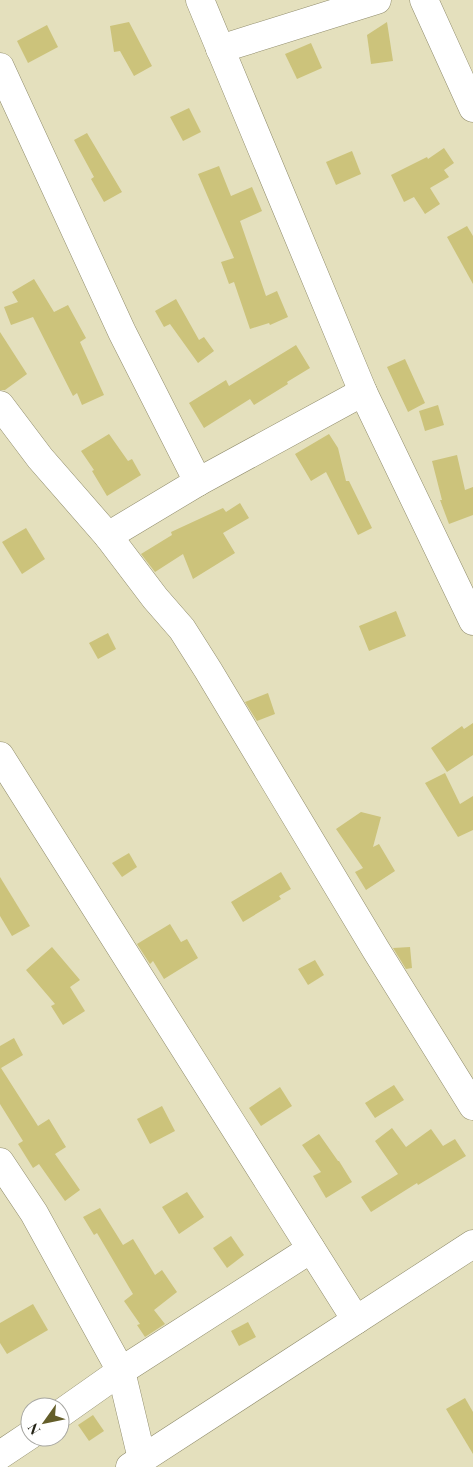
<svg xmlns="http://www.w3.org/2000/svg" width="473" height="1467" font-family="'Playfair Display',serif">
<style>
.building{fill:#ccc37b}
.lines{fill:none;stroke-linecap:round;stroke-linejoin:round}
.minor-casing{stroke:#908c6c;stroke-width:29}
.major-casing{stroke:#908c6c;stroke-width:29}
.minor{stroke:#fff;stroke-width:28}
.major{stroke:#fff;stroke-width:28}
</style>
<rect width="100%" height="100%" fill="#e4e0bd"/>
<g class="building">
<path d="M129,22L152,66L134,76L120,51L114,52L110,26Z"/>
<path d="M387,22L393,61L371,64L367,35Z"/>
<path d="M47,25L58,47L28,63L17,41Z"/>
<path d="M311,43L322,68L297,79L285,54Z"/>
<path d="M189,108L201,132L183,141L170,117Z"/>
<path d="M87,133L122,192L104,202L91,179L94,177L74,140Z"/>
<path d="M444,148L454,163L444,170L449,177L430,188L440,204L425,214L414,197L404,202L391,175L427,157L428,159Z"/>
<path d="M352,151L361,174L336,185L326,162Z"/>
<path d="M219,166L231,196L252,187L262,211L240,221L266,296L277,291L288,317L270,325L269,323L250,329L234,282L229,284L221,262L234,258L198,174Z"/>
<path d="M467,226L473,236V284L447,237Z"/>
<path d="M34,279L54,312L68,305L86,338L80,342L104,395L82,405L77,393L73,396L33,317L11,325L4,307L18,302L12,292Z"/>
<path d="M176,299L199,340L204,337L214,351L198,363L170,324L164,327L155,311Z"/>
<path d="M0,332L27,374L5,390H0Z"/>
<path d="M296,345L310,368L287,382L288,384L254,405L250,399L204,428L189,403L226,380L229,386Z"/>
<path d="M405,359L425,403L408,412L387,367Z"/>
<path d="M438,405L444,425L425,431L419,411Z"/>
<path d="M109,434L128,461L132,459L141,475L107,496L92,471L94,470L81,451Z"/>
<path d="M329,434L338,448L346,481H349L372,528L358,535L326,472L311,481L295,454Z"/>
<path d="M457,455L465,490L473,487V515L449,524L440,500H442L432,461Z"/>
<path d="M240,503L249,518L223,533L235,553L193,579L183,554L155,572L141,554L172,535L171,532L223,508L226,512Z"/>
<path d="M26,528L45,559L22,574L2,542Z"/>
<path d="M396,611L406,636L369,651L359,626Z"/>
<path d="M108,633L116,649L98,659L89,643Z"/>
<path d="M268,693L275,714L257,721L245,702Z"/>
<path d="M473,723V755L447,772L431,748L462,726L464,729Z"/>
<path d="M445,773L460,804L473,796V830L458,837L425,783Z"/>
<path d="M361,812L381,817L373,847L379,844L395,871L366,890L355,872L363,868L336,829Z"/>
<path d="M129,853L137,867L122,877L112,863Z"/>
<path d="M281,872L291,889L279,896L281,899L243,922L231,902Z"/>
<path d="M0,877L30,926L12,936L0,916Z"/>
<path d="M170,924L181,942L187,939L198,958L164,979L153,961L150,964L137,944Z"/>
<path d="M52,947L80,980L70,987L85,1011L63,1025L51,1006L55,1004L26,970Z"/>
<path d="M410,947L412,968L406,969L393,948Z"/>
<path d="M315,960L324,975L308,985L298,969Z"/>
<path d="M14,1038L23,1055L1,1068L38,1126L49,1119L66,1147L55,1154L80,1190L65,1201L39,1164L33,1168L18,1144L23,1141L0,1104V1046Z"/>
<path d="M394,1085L404,1100L375,1118L365,1103Z"/>
<path d="M280,1087L292,1106L261,1126L249,1108Z"/>
<path d="M162,1106L175,1131L150,1144L137,1119Z"/>
<path d="M392,1128L406,1147L431,1129L443,1146L455,1139L466,1156L418,1185L417,1183L371,1212L361,1197L398,1174L375,1141Z"/>
<path d="M319,1134L338,1161H339L352,1182L326,1198L313,1176L321,1172L302,1145Z"/>
<path d="M187,1192L204,1217L179,1234L162,1207Z"/>
<path d="M100,1208L123,1245L133,1239L155,1275L162,1270L177,1292L154,1310L165,1324L145,1337L137,1325L140,1324L124,1301L133,1294L97,1233L94,1235L83,1217Z"/>
<path d="M231,1236L244,1255L227,1268L213,1248Z"/>
<path d="M33,1304L48,1330L7,1354L0,1343V1323Z"/>
<path d="M248,1322L256,1337L239,1346L231,1331Z"/>
<path d="M465,1398L473,1412V1454L446,1409Z"/>
<path d="M93,1415L104,1431L89,1441L78,1425Z"/>
</g>
<g class="lines">
<g class="minor-casing">
<g id="minor">
<path d="M200,0L363,392L473,621"/>
<path d="M424,0L473,108"/>
<path d="M220,49L377,0"/>
<path d="M0,67L122,332L198,482"/>
<path d="M0,405L40,458L108,536L155,598L182,629L208,670L376,950L473,1106"/>
<path d="M108,536L198,482L363,392"/>
<path d="M0,756L356,1320"/>
<path d="M0,1162L34,1213L121,1371L142,1459"/>
<path d="M60,1414L121,1371L311,1249"/>
<path d="M0,1455L30,1435"/>
</g>
</g>
<g class="major-casing">
<path id="major" d="M130,1467L473,1244"/>
</g>
<use href="#minor" class="minor"/>
<use href="#major" class="major"/>
</g>
<g transform="translate(45 1422) rotate(237)"><circle r="24" fill="#ffffff" stroke="#a7a7a2"/>
<path d="M0-4L9 19L0 12L-9 19Z" fill="#645e2a"/>
<text y="-8" font-size="14" font-weight="bold" text-anchor="middle" fill="#242316">N</text>
</g>
</svg>
